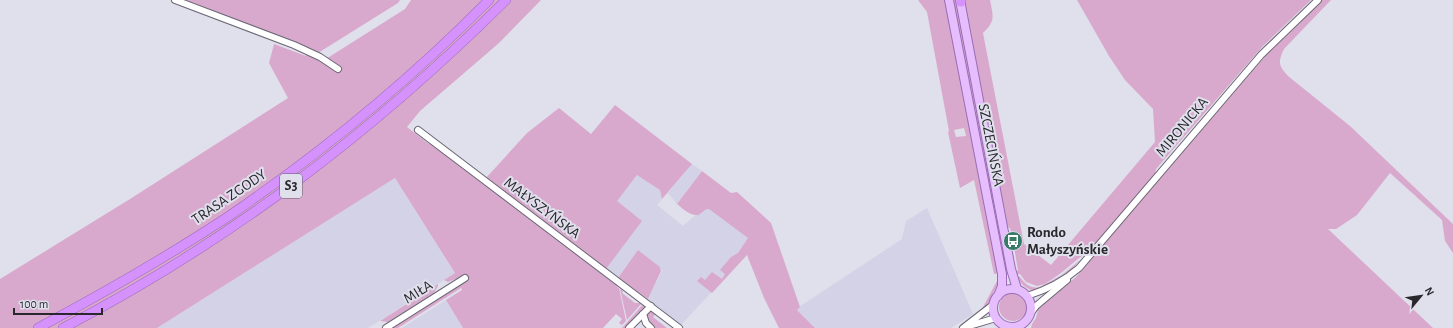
<svg xmlns="http://www.w3.org/2000/svg" width="1453" height="328" font-family="'Alegreya Sans',sans-serif">
<style>
.built{fill:#d4d2e6}
.green{fill:#d9a9cd;fill-rule:evenodd}
.lines{fill:none;stroke-linecap:round;stroke-linejoin:round}
.minor-casing{stroke:#696873;stroke-width:8}
.major-casing{stroke:#996cb4;stroke-width:10}
.highway-casing{stroke:#996cb4;stroke-width:10}
.minor{stroke:#fff;stroke-width:6}
.major{stroke:#e6bdfd;stroke-width:8}
.highway{stroke:#d591fc;stroke-width:9}
.labels{text-anchor:middle;dominant-baseline:central;stroke-width:4;stroke-linejoin:round;paint-order:stroke}
.shield{fill:#e0dfec;stroke:#605f66;stroke-width:1}
.shield-label{font-size:14px;font-weight:bold;fill:#29282d}
.street-label{font-size:15px;fill:#29282d;stroke:#e0dfec}
.poi-label{font-size:15px;font-weight:bold;fill:#29282d;stroke:#e0dfec;text-anchor:start}
</style>
<rect width="100%" height="100%" fill="#e0dfec"/>
<g class="built">
<path d="M692,164L702,171L677,204L668,193Z"/>
<path d="M638,174L660,190L662,199L657,205L683,226L707,205L758,242L681,325L648,299L662,271L660,267L638,250L618,278L606,269L616,201Z"/>
<path d="M395,178L455,273L368,328H157Z"/>
<path d="M927,208L973,314L951,328H815L796,309L902,239L906,221Z"/>
<path d="M446,300L463,328H402Z"/>
</g>
<g class="green">
<path d="M186,0H400L398,3L318,53Z"/>
<path d="M411,0H541L499,43L420,111L407,127L429,144L431,142L618,284L617,287L619,288L626,321L622,325L619,323L622,319L616,314L603,328H463L446,300L462,290L461,288L398,328H391L461,284L458,278L448,282L444,280L455,273L395,178L157,328H0V279L130,199L288,98L269,63L274,44L306,56L307,54L320,61L329,57L405,9Z"/>
<path d="M918,0H990C993,16 996,21 983,33L1024,244L1051,265L1155,142L1153,109L1125,80L1109,56L1077,0H1311L1263,46L1156,169L1155,175L1090,251L1079,258L1061,273L1045,284L1037,286L1026,282L1020,274H1015L1018,270L1013,241L1014,240V236H1012L1010,228H1009L1004,218L987,122L979,124L1008,272L994,274L974,180L960,188L948,132L949,131L927,12ZM964,128L966,136L956,137L954,130Z"/>
<path d="M1321,0H1331L1284,49C1278,62 1278,65 1288,76L1350,126L1453,224V253L1445,241L1442,220L1390,173L1357,215L1336,229H1328L1433,328H1031L1032,324L1036,318L1039,307L1076,277L1217,109L1273,48Z"/>
<path d="M615,105L692,164L662,199L660,190L637,175L617,201L642,221L606,269L486,178L527,133L559,108L591,134Z"/>
<path d="M702,171L731,193L737,192L771,223L800,307L797,310L815,328H779L764,298L747,255L712,293L697,281L701,277L705,280L712,272L722,279L725,274L720,270L731,257L738,253L748,238L709,209H707C704,210 701,214 698,215C690,216 682,208 677,204Z"/>
<path d="M638,250L660,267L661,271L648,299L618,278Z"/>
<path d="M1079,261H1080C1069,272 1059,280 1044,287C1042,288 1038,290 1036,291C1028,291 1019,283 1016,276L1020,277C1025,284 1031,289 1040,287L1062,275Z"/>
<path d="M998,279C998,288 994,290 991,297C988,303 988,307 983,311L982,309Z"/>
<path d="M438,284V286L434,293L388,322L380,321Z"/>
<path d="M620,289L623,291L622,293L635,303H642L627,320Z"/>
<circle cx="1013" cy="307" r="14"/>
<path d="M643,304L645,307L640,315L627,328H622Z"/>
<path d="M650,311L656,313L653,317L667,328H654L648,323L646,314Z"/>
</g>
<g class="lines">
<g class="minor-casing">
<g id="minor">
<path d="M175,0L294,45L320,57L338,69"/>
<path d="M418,130L679,328"/>
<path d="M1027,296C1046,290 1064,281 1079,268L1261,55L1318,0"/>
<path d="M643,314L646,323L651,328"/>
<path d="M1030,314L1036,306L1067,280"/>
<path d="M969,326L996,318"/>
<path d="M386,328L465,278"/>
<path d="M629,328L651,306"/>
<path d="M963,328L994,304"/>
</g>
</g>
<g class="major-casing">
<g id="major">
<path d="M949,0L1002,274V286L998,296"/>
<path d="M960,0L1011,269L1017,289"/>
<circle cx="1012" cy="308" r="19"/>
</g>
</g>
<g class="highway-casing">
<g id="highway">
<path d="M961,2V0"/>
<path d="M38,328C102,294 165,258 226,218C320,154 409,81 489,0"/>
<path d="M63,328C230,241 373,132 506,0"/>
</g>
</g>
<use href="#minor" class="minor"/>
<use href="#major" class="major"/>
<use href="#highway" class="highway"/>
</g>
<defs>
<g id="bus-disc" transform="scale(1)"><circle r="9.5" fill="#387968" stroke="#e0dfec"/><path d="M-5-6H5V4H4V6H2V4H-2V6H-4V4H-5ZM-3.5-4V0h7V-4ZM-3.5 1.2v1.5H-2V1.2ZM2 1.2v1.5H3.5V1.2Z" fill="#fff"/></g>
</defs>
<g fill-rule="evenodd">
<use href="#bus-disc" x="1013" y="241"/>
</g>
<g class="labels">
<rect class="shield" x="280" y="174" width="22" height="24" rx="3"/>
<g class="shield-label">
<text x="291" y="186">S3</text>
</g>
<g class="street-label">
<text transform="translate(1182 127) rotate(-50)">MIRONICKA</text>
<text transform="translate(991 145) rotate(79)">SZCZECIŃSKA</text>
<text transform="translate(229 197) rotate(-34)">TRASA ZGODY</text>
<text transform="translate(542 208) rotate(37)">MAŁYSZYŃSKA</text>
<text transform="translate(418 292) rotate(-32)">MIŁA</text>
</g>
<g class="poi-label">
<text x="1027" y="232">Rondo<tspan x="1027" dy="17">Małyszyńskie</tspan></text>
</g>
</g>
<g transform="translate(1421 296) rotate(61)" stroke="#e0dfec" stroke-width="3" paint-order="stroke">
<path d="M0-3L7 15L0 10L-7 15Z" fill="#29282d"/>
<text y="-6" font-size="11" font-weight="bold" text-anchor="middle" fill="#29282d">N</text>
</g>
<path d="M14 308v6h88v-6" fill="none" stroke="#29282d" stroke-width="2"/>
<text x="20" y="308" font-size="12" fill="#29282d" stroke="#e0dfec" stroke-width="3" paint-order="stroke">100 m</text>
</svg>
